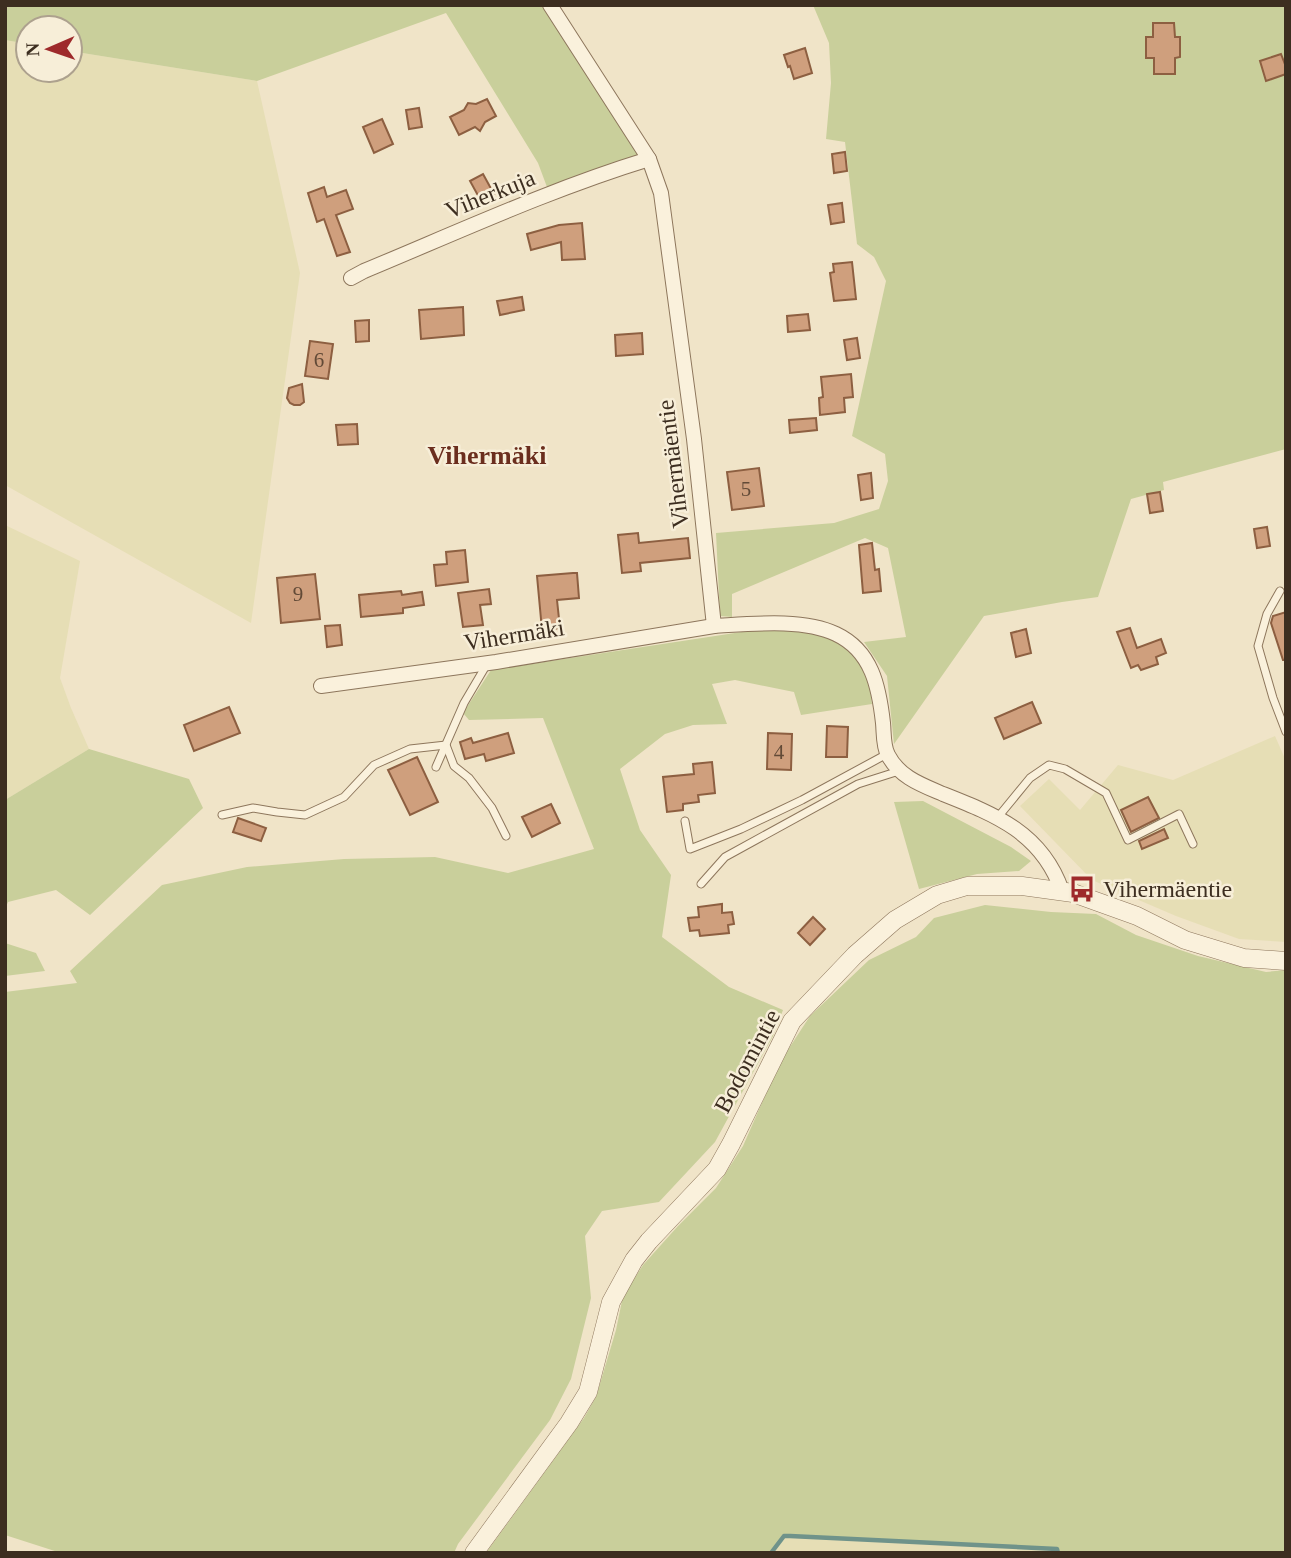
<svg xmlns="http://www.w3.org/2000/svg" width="1291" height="1558" font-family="Georgia,serif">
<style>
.farmland{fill:#e6deb5}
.green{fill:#c9cf9b}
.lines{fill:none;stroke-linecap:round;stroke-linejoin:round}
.stream{stroke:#6f938a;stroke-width:4.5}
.building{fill:#cf9f7d;stroke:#8d5f41;stroke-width:2}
.service-casing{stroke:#8d765c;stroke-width:9}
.minor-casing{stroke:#8d765c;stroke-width:16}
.tertiary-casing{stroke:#8d765c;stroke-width:19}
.service{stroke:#faf1dc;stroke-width:7}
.minor{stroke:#faf1dc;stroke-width:14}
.tertiary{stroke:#faf1dc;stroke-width:18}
.labels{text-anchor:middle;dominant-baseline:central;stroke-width:5;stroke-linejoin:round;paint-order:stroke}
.number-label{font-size:21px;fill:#624a37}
.street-label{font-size:24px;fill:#3d2e20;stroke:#f7eed8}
.poi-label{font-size:24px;fill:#3d2e20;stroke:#f7eed8;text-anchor:start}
.neighbourhood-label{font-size:26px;font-weight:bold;fill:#6b2e1e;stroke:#f7eed8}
</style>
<rect width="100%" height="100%" fill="#f0e4c8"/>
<g class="farmland">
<path d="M5,40L28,44V70H70V51L257,81L300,273L251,623L5,485Z"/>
<path d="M5,525L80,561L60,678L71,708L89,749L5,800Z"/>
<path d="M1275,736L1286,761V942L1239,939L1176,916L1092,880L1020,806L1049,779L1080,810L1118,765L1173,780Z"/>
<path d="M784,1536L1057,1549L1058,1553H772Z"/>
</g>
<g class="green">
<path d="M5,5H541L640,154L547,187L538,163L446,13L257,81L70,51V28H28V44L5,40Z"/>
<path d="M813,5H1286V449L1163,482L1164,490L1131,499L1098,597L1062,602L984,616L894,744L887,676L864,642L906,637L888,548L865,538L732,594V617L720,616L716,533L834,523L879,509L888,481L885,454L852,436L886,281L874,257L857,244L845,142L826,139L831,83L829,43Z"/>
<path d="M761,629L809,633L830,639L853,652L868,671L872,704L801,715L794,692L735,680L712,684L727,724L693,725L665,734L620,769L640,830L671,875L662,937L729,987L783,1010L773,1036L715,1142L659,1202L602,1211L585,1236L591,1298L571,1379L550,1420L458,1544L454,1553H61L5,1535V992L77,983L70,971L162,885L247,867L344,859L435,857L508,873L594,849L543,718L469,720L463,713L491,670Z"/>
<path d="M89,749L189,779L203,808L90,915L56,890L8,902L5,909V800Z"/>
<path d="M923,801L1011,847L1031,861L1019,871L977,874L919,889L894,802Z"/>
<path d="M985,905L1051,912L1096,914L1136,935L1198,956L1266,972L1286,970V1553H1058L1057,1549L790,1536H784L772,1553H486L584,1418L596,1397L616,1330L623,1296L643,1265L678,1226L716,1188L743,1146L780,1062L810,1016L869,960L916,937L934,918Z"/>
<path d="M5,943L36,953L45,971L5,976Z"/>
</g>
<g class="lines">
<path class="stream" d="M771,1553L784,1536H790L1057,1549L1058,1553"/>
</g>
<g class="building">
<path d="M1153,23H1174L1175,37H1180V57L1175,58V74H1154V58H1146V37H1153Z"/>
<path d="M805,48L812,73L794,79L790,66L788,67L784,55Z"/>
<path d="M1281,54L1286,67V74L1266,81L1260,61Z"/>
<path d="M487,99L496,116L485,122L480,131L475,127L459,135L450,117L464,110L468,103L476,104Z"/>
<path d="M419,108L422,127L409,129L406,110Z"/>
<path d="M382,119L393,144L374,153L363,127Z"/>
<path d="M845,152L847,171L834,173L832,154Z"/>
<path d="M483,174L494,194L481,201L470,181Z"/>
<path d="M324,187L327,197L346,190L353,209L336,215L350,252L337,256L324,219L317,222L308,193Z"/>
<path d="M842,203L844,222L831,224L828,205Z"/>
<path d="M582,223L585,259L562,260L561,242L531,250L527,234L559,225Z"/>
<path d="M852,262L856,299L834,301L830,273L834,272L833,264Z"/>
<path d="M522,297L524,310L500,315L497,301Z"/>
<path d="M463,307L464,335L421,339L419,310Z"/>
<path d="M808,314L810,330L788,332L787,316Z"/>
<path d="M369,320V341L356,342L355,321Z"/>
<path d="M642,333L643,354L616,356L615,335Z"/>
<path d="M857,338L860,358L847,360L844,340Z"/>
<path d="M310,341L333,344L328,379L305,376Z"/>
<path d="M851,374L853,397L844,398L845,412L820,415L819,398L823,397L821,377Z"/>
<path d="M302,384L304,402L300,405H294L290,403L287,398L289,388Z"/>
<path d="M816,418L817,430L790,433L789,420Z"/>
<path d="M357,424L358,444L338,445L336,425Z"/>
<path d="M759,468L764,506L732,510L727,472Z"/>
<path d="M871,473L873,498L861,500L858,475Z"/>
<path d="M1160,492L1163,511L1150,513L1147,494Z"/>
<path d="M1267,527L1270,546L1257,548L1254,529Z"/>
<path d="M638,533L639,543L688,538L690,558L640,563L641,571L622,573L618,535Z"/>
<path d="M872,543L875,570L879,569L881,591L863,593L859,545Z"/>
<path d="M465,550L468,582L436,586L434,565L447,564L446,552Z"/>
<path d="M573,573H577L579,598L557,600L560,628L542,630L537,576Z"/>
<path d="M315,574L320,619L281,623L277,578Z"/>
<path d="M489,589L491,604L480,605L483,625L463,627L458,593Z"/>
<path d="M401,591L402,595L422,592L424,605L403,608V613L361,617L359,595Z"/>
<path d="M1286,612V660H1283L1271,623L1273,616Z"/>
<path d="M340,625L342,645L327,647L325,626Z"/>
<path d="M1130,628L1137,648L1161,639L1166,653L1156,657L1158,664L1141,670L1138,665L1131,668L1117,632Z"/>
<path d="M1026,629L1031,653L1016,657L1011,633Z"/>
<path d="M1032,702L1041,723L1004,739L995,718Z"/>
<path d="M229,707L240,733L194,751L184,725Z"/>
<path d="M827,726L848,727L847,757H826Z"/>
<path d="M508,733L514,753L486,761L484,754L465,759L460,742L471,738L473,743Z"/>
<path d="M768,733L792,734L791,770L767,769Z"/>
<path d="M417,757L438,802L410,815L388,770Z"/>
<path d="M712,762L715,793L698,795L699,802L683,804V810L667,812L663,777L694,774L693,764Z"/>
<path d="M1148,797L1159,818L1131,832L1121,810Z"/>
<path d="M551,804L560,823L532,837L522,817Z"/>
<path d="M238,818L266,828L261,841L233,832Z"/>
<path d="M1164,829L1168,838L1142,849L1139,841Z"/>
<path d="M722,904V913L732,912L734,924L728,925L729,933L700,936L699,930L690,931L688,918L699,917L698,907Z"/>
<path d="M813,917L825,929L810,945L798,933Z"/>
</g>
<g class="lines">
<g class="service-casing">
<g id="service">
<path d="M1280,591L1267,614L1258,646L1273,698L1286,732"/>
<path d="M436,767L464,703L487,664"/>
<path d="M222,815L253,808L277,812L305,815L344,797L374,765L410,749L446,745L454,766L469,778L492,808L506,836"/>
<path d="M998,817L1030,778L1049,765L1065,769L1106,793L1128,840L1179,814L1193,844"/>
<path d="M685,821L690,849L741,829L802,800L887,754"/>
<path d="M701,884L725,857L858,784L899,771"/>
</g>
</g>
<g class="minor-casing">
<g id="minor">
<path d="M550,5L649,159L661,193L694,439L714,626C750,624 803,618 836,634C872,651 879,687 883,723C884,733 883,746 888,755C899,777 922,785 943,794C996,815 1042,833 1062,891"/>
<path d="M351,278L364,271C458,232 551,189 649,159"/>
<path d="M321,686L496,662L714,626"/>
</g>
</g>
<g class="tertiary-casing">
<path id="tertiary" d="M474,1553L569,1423L588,1392L611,1302L634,1260L649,1241L717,1169L731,1144L792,1021L855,955L895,920L937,895L967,886H1022L1073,893L1137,916L1185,940L1244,958L1286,961"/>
</g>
<use href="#service" class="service"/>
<use href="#minor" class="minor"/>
<use href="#tertiary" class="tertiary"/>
</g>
<defs>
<g id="bus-bare" transform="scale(2.1)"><path d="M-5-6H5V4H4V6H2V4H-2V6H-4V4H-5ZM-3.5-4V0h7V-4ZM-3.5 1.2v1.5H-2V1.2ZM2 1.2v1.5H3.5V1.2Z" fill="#9e2a2b" stroke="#f7eed8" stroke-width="2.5" paint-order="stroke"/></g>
</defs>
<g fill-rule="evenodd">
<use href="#bus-bare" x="1082" y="889"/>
</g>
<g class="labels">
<g class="number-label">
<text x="319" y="360">6</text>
<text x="746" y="489">5</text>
<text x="298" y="594">9</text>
<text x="779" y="752">4</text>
</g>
<g class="street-label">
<text transform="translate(490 194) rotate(-22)">Viherkuja</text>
<text transform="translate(673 464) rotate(-97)">Vihermäentie</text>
<text transform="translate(514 635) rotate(-9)">Vihermäki</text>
<text transform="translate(747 1061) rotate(-62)">Bodomintie</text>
</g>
<g class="poi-label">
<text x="1103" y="889">Vihermäentie</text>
</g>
<g class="neighbourhood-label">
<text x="487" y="455">Vihermäki</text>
</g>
</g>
<rect width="1291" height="1558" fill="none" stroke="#3d2e20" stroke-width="14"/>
<g transform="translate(49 49) rotate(268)"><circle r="33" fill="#f7eed8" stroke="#ada18e" stroke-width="2"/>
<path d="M0-5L12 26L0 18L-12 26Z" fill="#9e2a2b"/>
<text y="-10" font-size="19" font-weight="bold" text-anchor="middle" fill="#3d2e20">N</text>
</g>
</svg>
